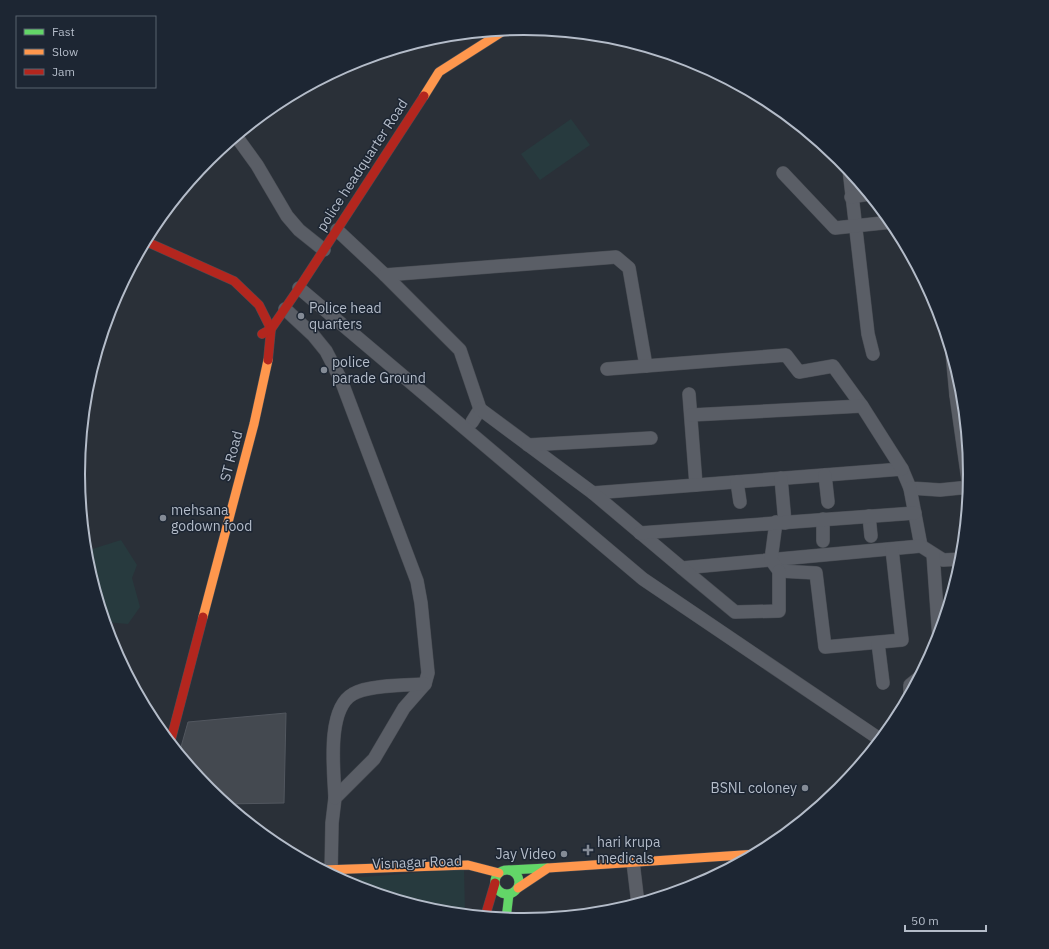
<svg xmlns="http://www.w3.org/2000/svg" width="1049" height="949" font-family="'IBM Plex Sans',sans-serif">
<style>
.green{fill:#273a3e}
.building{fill:#444950;stroke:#52575f}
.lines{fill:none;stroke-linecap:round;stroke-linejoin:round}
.street-casing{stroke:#484c53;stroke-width:14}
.fast-casing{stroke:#484c53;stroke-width:10}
.slow-casing{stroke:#484c53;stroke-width:10}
.jam-casing{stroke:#484c53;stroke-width:10}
.street{stroke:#5a5e66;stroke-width:13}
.fast{stroke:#63d668;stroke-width:9}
.slow{stroke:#ff974d;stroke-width:9}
.jam{stroke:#b3261e;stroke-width:9}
.poi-dot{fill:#848b96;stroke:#1d2633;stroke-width:1.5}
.labels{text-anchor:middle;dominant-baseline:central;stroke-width:3;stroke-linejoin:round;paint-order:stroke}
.street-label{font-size:14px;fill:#b4bcc9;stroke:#1d2633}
.poi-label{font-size:14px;fill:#b4bcc9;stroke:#1d2633;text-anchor:start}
.rim{fill:none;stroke:#b4bcc9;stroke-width:2}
</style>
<rect width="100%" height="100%" fill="#2a3038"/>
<g class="green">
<path d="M571,119L590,145L540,180L521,154Z"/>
<path d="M121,540L137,565L132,578L140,607L128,624L105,622L87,561L86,551Z"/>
<path d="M464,869L465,915C427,911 372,897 338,879Z"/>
</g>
<path class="building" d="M286,713L284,803L225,804L209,790L179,754L188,722Z"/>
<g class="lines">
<g class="street-casing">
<g id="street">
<path d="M236,136L257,165L287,216L299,230L324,250"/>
<path d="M849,169L868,334L873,354"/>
<path d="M783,173L835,228L892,222"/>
<path d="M851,197L869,194"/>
<path d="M337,230L385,275L616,257L629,268L646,366"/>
<path d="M385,275L460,350L480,409L472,422"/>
<path d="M299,288L643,579L881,740"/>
<path d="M285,309L313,335L326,351L341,380L417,581L421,603L428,673L425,684L404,708L374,759L335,798L332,823L331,875"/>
<path d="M952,352L956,395"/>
<path d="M607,369L786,355L799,372L833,366L862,406"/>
<path d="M689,394L696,485"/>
<path d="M963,394L956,395L969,487"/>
<path d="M480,409L593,493L902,469L910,488L940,490L970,487"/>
<path d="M691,415L862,406L902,469"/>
<path d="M528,445L651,438"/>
<path d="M825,475L828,502"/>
<path d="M781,478L785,523"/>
<path d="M737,482L740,502"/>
<path d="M910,488L921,546"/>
<path d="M593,493L682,568L921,546L943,560L963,559"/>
<path d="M869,516L871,536"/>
<path d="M823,519V541"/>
<path d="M776,522L771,560L779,571L816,573L825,647L902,640L892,549"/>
<path d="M640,533L915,513"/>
<path d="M933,554L939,639"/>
<path d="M682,568L735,612L779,611V571"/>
<path d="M878,643L883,683"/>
<path d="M910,695V685L920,677"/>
<path d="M335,798C334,772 326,709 353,694C367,685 407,685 425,684"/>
<path d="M633,862L638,904"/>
</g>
</g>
<g class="fast-casing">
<g id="fast">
<circle cx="507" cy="882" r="12"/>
<path d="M509,870L547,868"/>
<path d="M506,919L509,894"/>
</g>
</g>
<g class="slow-casing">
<g id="slow">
<path d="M424,96L439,72L505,30"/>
<path d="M203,617L254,424L268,360"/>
<path d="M322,870L468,865L499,873"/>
<path d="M518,888L548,868L757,854"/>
</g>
</g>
<g class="jam-casing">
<g id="jam">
<path d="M145,241L234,281L259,305L271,329L268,360"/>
<path d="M262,334L271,329L299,288L424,96"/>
<path d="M170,743L203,617"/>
<path d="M487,917V910L495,883"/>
</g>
</g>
<use href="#street" class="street"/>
<use href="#fast" class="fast"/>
<use href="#slow" class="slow"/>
<use href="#jam" class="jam"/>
</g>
<g class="poi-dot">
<circle cx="301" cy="316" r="4"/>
<circle cx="324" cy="370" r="4"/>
<circle cx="163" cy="518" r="4"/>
<circle cx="805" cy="788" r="4"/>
<path d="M586 844h4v4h4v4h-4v4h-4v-4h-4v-4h4z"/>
<circle cx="564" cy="854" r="4"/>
</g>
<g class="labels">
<g class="street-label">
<text transform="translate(362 165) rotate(-57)">police headquarter Road</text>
<text transform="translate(231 456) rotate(-75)">ST Road</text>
<text transform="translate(417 862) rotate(-2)">Visnagar Road</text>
</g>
<g class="poi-label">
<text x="309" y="308">Police head<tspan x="309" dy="16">quarters</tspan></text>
<text x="332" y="362">police<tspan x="332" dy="16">parade Ground</tspan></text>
<text x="171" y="510">mehsana<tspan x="171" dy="16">godown food</tspan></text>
<text x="797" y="788" text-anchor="end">BSNL coloney</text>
<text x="597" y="842">hari krupa<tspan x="597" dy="16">medicals</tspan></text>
<text x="556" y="854" text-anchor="end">Jay Video</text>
</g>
</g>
<path d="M0 0H1049V949H0ZM85 474a439 439 0 1 1 878 0a439 439 0 1 1-878 0Z" fill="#1d2633" fill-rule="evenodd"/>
<path class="rim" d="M85 474a439 439 0 1 1 878 0a439 439 0 1 1-878 0Z"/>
<rect x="16" y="16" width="140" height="72" fill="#1d2633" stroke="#59626f"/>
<rect x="24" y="29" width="20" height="6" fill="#63d668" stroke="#59626f"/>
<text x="52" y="36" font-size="12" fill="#b4bcc9">Fast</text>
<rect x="24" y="49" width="20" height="6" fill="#ff974d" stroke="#59626f"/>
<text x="52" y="56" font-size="12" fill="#b4bcc9">Slow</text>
<rect x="24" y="69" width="20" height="6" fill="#b3261e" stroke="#59626f"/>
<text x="52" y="76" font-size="12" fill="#b4bcc9">Jam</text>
<path d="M905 925v6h81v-6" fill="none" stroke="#b4bcc9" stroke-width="2"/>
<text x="911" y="925" font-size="12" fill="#b4bcc9" stroke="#1d2633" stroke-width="3" paint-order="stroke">50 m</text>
</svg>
